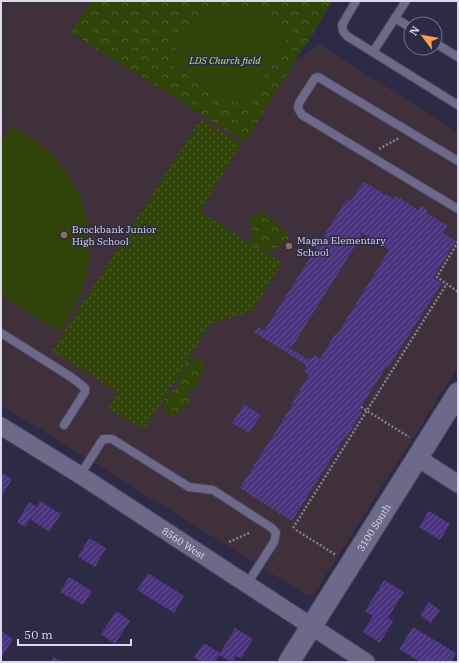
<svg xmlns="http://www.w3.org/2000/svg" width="459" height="663" font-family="'IBM Plex Serif',serif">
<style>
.education{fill:#40303b}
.grass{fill:url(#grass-dots)}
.park{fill:url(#park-crowns)}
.garden{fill:#304409}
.building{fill:url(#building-hatch);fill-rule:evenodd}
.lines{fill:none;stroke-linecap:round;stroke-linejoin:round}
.service-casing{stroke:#48465c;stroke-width:10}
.minor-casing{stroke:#48465c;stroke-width:19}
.tertiary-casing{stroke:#48465c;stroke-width:23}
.path{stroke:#828097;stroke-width:2.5;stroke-dasharray:2 2;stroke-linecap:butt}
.service{stroke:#6c6989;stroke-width:8}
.minor{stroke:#6c6989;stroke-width:17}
.tertiary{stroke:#6c6989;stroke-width:21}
.education-dot{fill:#8d6e63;stroke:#2d2a45;stroke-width:1.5}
.labels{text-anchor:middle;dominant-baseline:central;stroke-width:3;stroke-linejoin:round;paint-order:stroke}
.park-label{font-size:10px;font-style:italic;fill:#b6e373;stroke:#2d2a45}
.poi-label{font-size:10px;fill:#dbdaec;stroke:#2d2a45;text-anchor:start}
.street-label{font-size:10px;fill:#dbdaec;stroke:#2d2a45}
</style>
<defs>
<pattern id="grass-dots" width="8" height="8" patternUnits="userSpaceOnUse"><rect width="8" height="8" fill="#304409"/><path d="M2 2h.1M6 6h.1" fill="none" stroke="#4d5e2d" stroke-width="1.8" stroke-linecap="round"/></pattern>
<pattern id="park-crowns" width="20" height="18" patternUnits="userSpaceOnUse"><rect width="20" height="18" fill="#304409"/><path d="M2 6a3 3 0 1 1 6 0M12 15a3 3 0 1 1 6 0" fill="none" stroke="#4d5e2d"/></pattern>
<pattern id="building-hatch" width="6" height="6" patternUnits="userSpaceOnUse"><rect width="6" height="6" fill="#4a347d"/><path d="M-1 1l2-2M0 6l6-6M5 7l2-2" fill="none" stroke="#645190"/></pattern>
</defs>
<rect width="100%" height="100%" fill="#2d2a45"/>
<path class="education" d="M1,1H91L71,33L244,141L295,61L320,45L458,132V367L314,594L308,596L1,405Z"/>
<path class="grass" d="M201,119L241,144L200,212L282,263L252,312L211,323L144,430L108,408L118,392L52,351Z"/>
<g class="park">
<path d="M91,1H333L245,142L71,33Z"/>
<path d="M264,213L288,233V239C271,253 270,256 251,244L252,230L249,218Z"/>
<path d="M198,359L202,362L205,372L194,389L186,392L191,402L179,413L171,417L166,415L162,402L173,390H179L177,378L188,360Z"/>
</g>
<g class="garden">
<path d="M241,7L261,12L285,29L288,37L248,101L235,103L169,63C180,42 193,16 219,9C226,8 234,8 241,7Z"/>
<path d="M12,126C21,132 32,137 40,144C80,177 100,230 85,280C80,299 70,315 60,332L1,295V143Z"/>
</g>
<g class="building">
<path d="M363,182L394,199L396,196L418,210L421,206L427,210L426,213L448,226L443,233L456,241L433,278L442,283L388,368L386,367L361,407L359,410L362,412L346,438L345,437L292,521L240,488L293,404L292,403L309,375L304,372L306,369L305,364L254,332L258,327L264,331L347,199L351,201ZM361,232L369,237L367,242L371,245L373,242H375L389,250L337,335L335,334L320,359L314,355L313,358L307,359L288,347L289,345L292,347L362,235L360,234Z"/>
<path d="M244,404L261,415L249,433L232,423Z"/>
<path d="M3,473L12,479L1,497V475Z"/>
<path d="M40,501L61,514L49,532L30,519L25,527L17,522L29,502L37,507Z"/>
<path d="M429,511L450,524L440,540L419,527Z"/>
<path d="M89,538L106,548L95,567L78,557Z"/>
<path d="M148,573L184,596L174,613L137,590Z"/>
<path d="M69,577L92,591L83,605L60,592Z"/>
<path d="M384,580L404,592L388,618L393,621L380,643L363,632L373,616L365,611Z"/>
<path d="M429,602L440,610L431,623L420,615Z"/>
<path d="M116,611L130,621L115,644L101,634Z"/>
<path d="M413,627L456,653L451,662H420L399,649Z"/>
<path d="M235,628L253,639L241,659L236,656L233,662H231L219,655L215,662H201L194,657L204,643L220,653Z"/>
<path d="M1,631L13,639L1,658Z"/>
<path d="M54,657L62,662H50Z"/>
</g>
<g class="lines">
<g class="service-casing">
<g id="service">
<path d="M356,1L342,25L343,31L347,36L458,105"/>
<path d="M395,18L411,28"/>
<path d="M435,43L458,57"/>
<path d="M373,52L406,1"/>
<path d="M458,161L318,77L315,78L299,103L298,108L302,115L458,209"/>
<path d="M1,333L71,377L85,388V392L64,425"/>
<path d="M80,475L103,439H112L189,487L213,490L272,528L276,533L274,542L247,584"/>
</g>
</g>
<g class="minor-casing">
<g id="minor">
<path id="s1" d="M1,426L80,475L366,662"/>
<path d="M418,458L458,484"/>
</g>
</g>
<g class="tertiary-casing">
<g id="tertiary">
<path id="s2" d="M289,662L458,393"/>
</g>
</g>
<g class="path">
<path d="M379,149L399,138"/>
<path d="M458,242L437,277L458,292"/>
<path d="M361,407L409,437"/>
<path d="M293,528L446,285"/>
<path d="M296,530L336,555"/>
<path d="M229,542L249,533"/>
</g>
<use href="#service" class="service"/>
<use href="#minor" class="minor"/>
<use href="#tertiary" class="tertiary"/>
</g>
<g class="education-dot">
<circle cx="64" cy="235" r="4"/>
<circle cx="289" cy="246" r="4"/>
</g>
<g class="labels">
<g class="park-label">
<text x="225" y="60">LDS Church field</text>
</g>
<g class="poi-label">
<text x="72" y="229">Brockbank Junior<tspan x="72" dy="12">High School</tspan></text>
<text x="297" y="240">Magna Elementary<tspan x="297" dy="12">School</tspan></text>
</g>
<g class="street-label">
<text stroke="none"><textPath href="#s2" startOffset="159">3100 South</textPath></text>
<text stroke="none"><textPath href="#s1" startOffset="217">8560 West</textPath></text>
</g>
</g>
<rect width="459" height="663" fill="none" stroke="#dbdaec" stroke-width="4"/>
<g transform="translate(423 36) rotate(302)"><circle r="19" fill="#2d2a45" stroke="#737088"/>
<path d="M0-3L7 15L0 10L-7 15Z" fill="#fd9d55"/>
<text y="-6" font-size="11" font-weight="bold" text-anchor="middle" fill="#dbdaec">N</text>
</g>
<path d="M18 639v6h113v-6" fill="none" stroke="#dbdaec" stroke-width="2"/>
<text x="24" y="639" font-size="12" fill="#dbdaec" stroke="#2d2a45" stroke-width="3" paint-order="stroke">50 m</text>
</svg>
